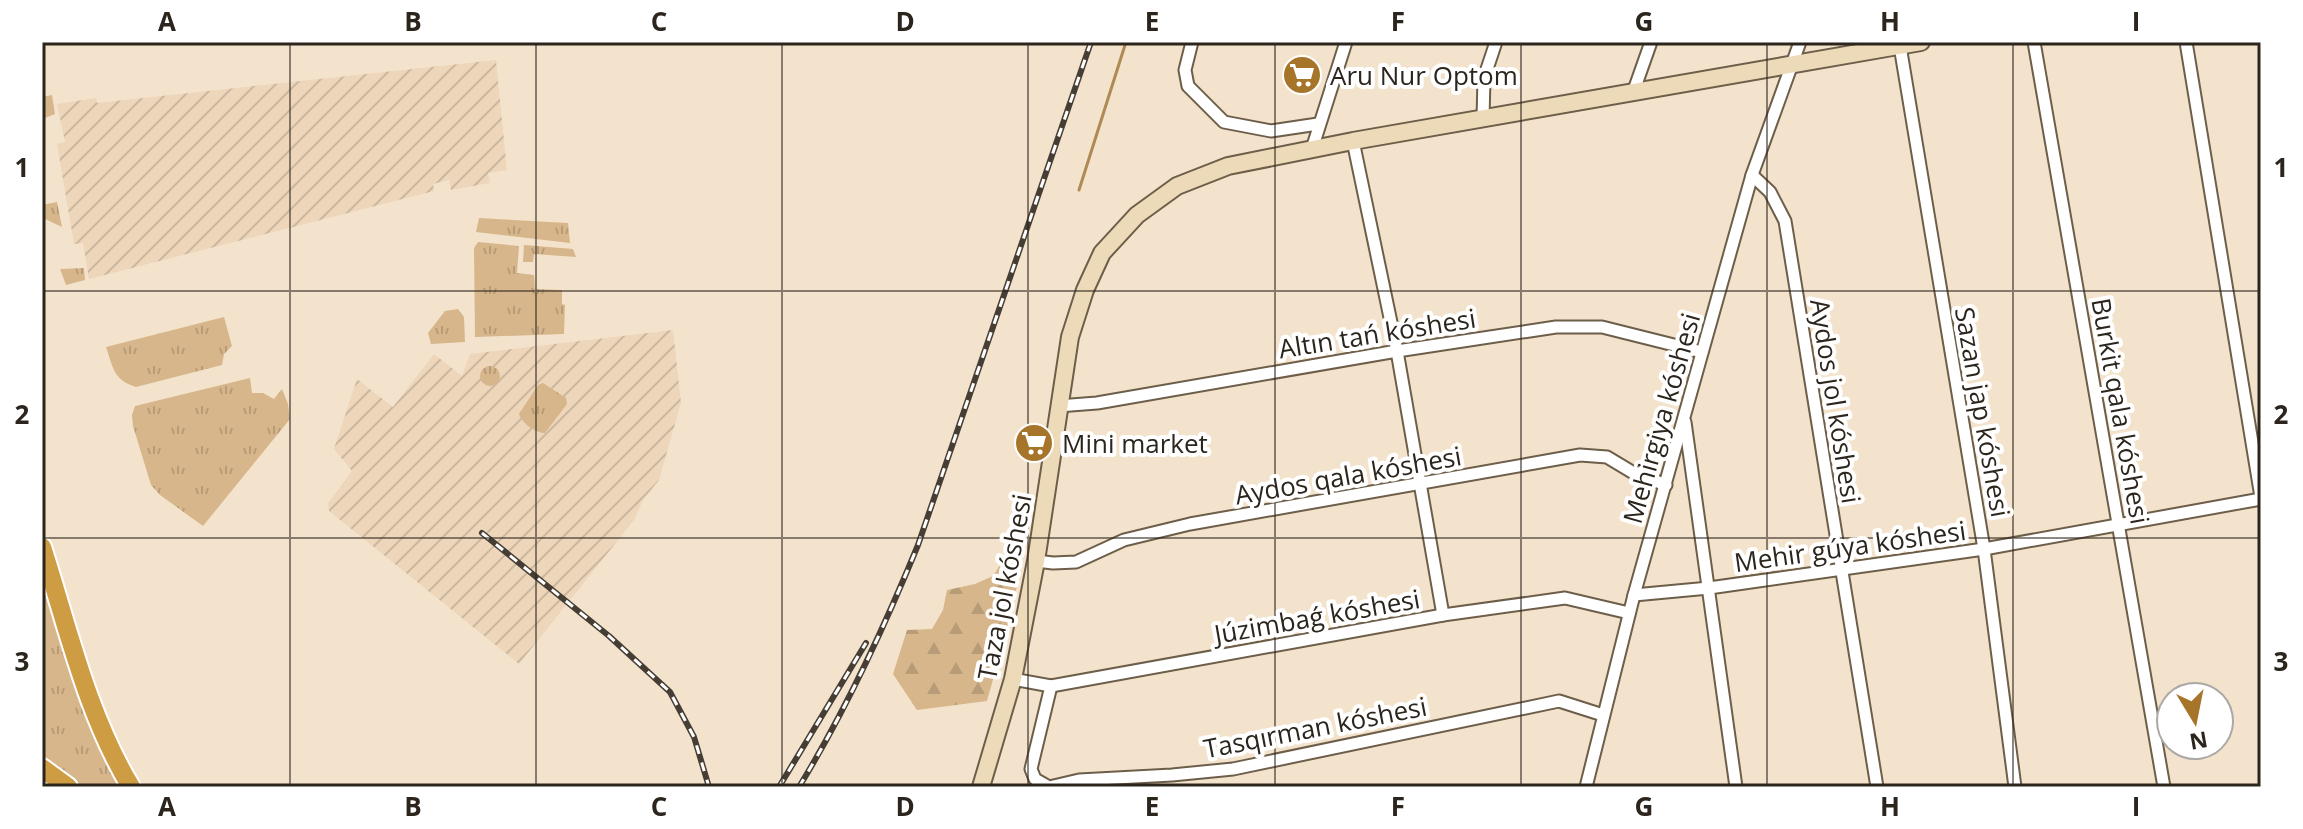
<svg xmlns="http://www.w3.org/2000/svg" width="2303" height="829" font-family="'Open Sans',sans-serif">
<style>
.industrial{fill:url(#industrial-furrows)}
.grass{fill:url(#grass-tufts)}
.forest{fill:url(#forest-firs)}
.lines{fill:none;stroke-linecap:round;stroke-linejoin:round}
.stream{stroke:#af8956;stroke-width:3}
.minor-casing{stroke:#6d5e4a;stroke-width:15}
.secondary-casing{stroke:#6d5e4a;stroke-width:20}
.trunk-casing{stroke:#fff;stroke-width:22}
.minor{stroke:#fff;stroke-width:11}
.secondary{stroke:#eddab8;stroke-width:16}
.trunk{stroke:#ce9c43;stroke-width:18}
.rail-casing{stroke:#463e34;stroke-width:6}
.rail{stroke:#fff;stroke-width:3;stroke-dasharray:9;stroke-linecap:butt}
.grid{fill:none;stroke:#2c251d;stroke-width:2;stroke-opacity:0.55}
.labels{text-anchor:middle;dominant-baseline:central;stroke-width:8;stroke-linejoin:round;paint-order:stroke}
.poi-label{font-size:26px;fill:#2c251d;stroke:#fff;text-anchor:start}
.street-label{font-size:26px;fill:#2c251d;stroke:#fff}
.neatline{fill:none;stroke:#2c251d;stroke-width:3}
.grid-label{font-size:26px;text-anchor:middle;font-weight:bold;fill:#2c251d}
</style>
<defs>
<pattern id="industrial-furrows" width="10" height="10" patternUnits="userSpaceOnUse" patternTransform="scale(2)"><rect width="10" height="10" fill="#edd6ba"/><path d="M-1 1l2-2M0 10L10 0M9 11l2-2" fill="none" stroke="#cbb89f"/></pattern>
<pattern id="grass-tufts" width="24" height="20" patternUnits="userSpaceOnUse" patternTransform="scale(2)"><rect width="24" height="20" fill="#d6b68a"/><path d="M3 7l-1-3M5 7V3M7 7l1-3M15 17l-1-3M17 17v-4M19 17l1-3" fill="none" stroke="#b89c77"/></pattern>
<pattern id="forest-firs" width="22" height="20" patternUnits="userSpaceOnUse" patternTransform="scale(2)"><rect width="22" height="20" fill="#d6b68a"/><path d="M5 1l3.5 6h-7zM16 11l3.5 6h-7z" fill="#b89c77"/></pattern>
</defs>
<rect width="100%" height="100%" fill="#f4e3cc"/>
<g class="industrial">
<path d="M496,60L507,170L488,173L490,183L451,190L449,180L433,184L434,191L89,279L83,243L74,244L57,144L65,142L57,104L96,98L97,103Z"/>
<path d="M673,330L681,403L659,480L643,500L634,520L519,664L329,511L328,503L352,471L334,449L357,379L393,407L434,354L462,376L470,354Z"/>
</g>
<g class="grass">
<path d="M52,95L55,114L42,119V97Z"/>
<path d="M57,202L62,227L43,218L42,205Z"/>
<path d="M479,218L568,223L570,243L476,232Z"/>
<path d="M478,242L519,246L517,273L534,275L535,289L562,290V304L565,305L564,334L475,337L474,248Z"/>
<path d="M524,245L573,249L576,257L534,254L533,262H523Z"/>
<path d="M84,268L85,280L66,285L60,269Z"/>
<path d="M458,309L464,317L465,342L431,344L428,333L445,311Z"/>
<path d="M224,317L232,346L224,354L222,365L136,387C113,380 113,367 106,347Z"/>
<circle cx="490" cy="376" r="10"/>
<path d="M250,378L252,393H263L274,399L282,389L288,404L290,419L203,526L160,495L151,485L133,426L132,415L135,406Z"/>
<path d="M543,383L566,398L567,404L545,433C535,433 522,423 519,414L538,385Z"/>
<path d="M42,577C63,648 83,722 119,787H75L42,763Z"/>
</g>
<path class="forest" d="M1027,535L1012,611L987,701L917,710L893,674L907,630L932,629L943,610L947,590L975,584L993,576L1010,549Z"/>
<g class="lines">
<path class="stream" d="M1079,190L1126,42"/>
<g class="minor-casing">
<g id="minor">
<path d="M1192,42L1185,70L1188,86L1224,122L1271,131L1318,124"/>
<path d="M2034,42L2164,787"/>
<path d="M2186,42L2261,497"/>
<path d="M1900,46L1984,549L2015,787"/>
<path d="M1633,93L1651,42"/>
<path d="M1483,119L1484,78L1496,42"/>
<path d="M1353,141L1397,351L1443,615"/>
<path d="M1312,149L1346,42"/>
<path d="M1752,175L1770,192L1785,221L1877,787"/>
<path d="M1058,406L1097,403L1397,351L1556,327H1602L1702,352"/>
<path d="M1685,422L1736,787"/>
<path d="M1036,561L1053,563L1076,562L1124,540L1190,524L1580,455L1607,457L1632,472L1666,485"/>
<path d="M1634,595L1709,588L1984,549L2261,499"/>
<path d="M1013,679L1051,686L1443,615L1565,598L1629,613"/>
<path d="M1051,686L1031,769L1035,779L1049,787L1079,780L1172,775L1233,769L1559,701L1603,715"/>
<path d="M1586,787L1634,595L1752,175L1800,42"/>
</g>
</g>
<g class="secondary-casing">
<path id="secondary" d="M981,787L1013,679L1036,561L1070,337L1085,290L1102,253L1137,215L1177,186L1228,166L1353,141L1921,42"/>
</g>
<g class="trunk-casing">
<g id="trunk">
<path d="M42,547C68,628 87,714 131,787"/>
<path d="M42,768L68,787"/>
</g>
</g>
<use href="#minor" class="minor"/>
<use href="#secondary" class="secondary"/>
<use href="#trunk" class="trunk"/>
<g class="rail-casing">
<g id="rail">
<path d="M482,533L609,636L670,692L694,737L709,787"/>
<path d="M779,787L866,643"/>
<path d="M799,787C846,710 884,628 918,545L1091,42"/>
</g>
</g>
<use href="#rail" class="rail"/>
</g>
<path class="grid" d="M290,42V787M536,42V787M782,42V787M1028,42V787M1275,42V787M1521,42V787M1767,42V787M2013,42V787M42,291H2261M42,538H2261"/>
<defs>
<g id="supermarket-disc" transform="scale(2)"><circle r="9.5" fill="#a6752a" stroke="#fff"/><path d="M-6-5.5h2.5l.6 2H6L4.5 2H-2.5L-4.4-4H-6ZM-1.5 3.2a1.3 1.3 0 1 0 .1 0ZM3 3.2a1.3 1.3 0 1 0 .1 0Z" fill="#fff"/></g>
</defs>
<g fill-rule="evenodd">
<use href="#supermarket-disc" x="1302" y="75"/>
<use href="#supermarket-disc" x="1034" y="443"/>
</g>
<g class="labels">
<g class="poi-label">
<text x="1330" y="75">Aru Nur Optom</text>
<text x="1062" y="443">Mini market</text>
</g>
<g class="street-label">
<text transform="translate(1377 333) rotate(-9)">Altın tań kóshesi</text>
<text transform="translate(1836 401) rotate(81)">Aydos jol kóshesi</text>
<text transform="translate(2121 411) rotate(80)">Burkit qala kóshesi</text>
<text transform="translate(1983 412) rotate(80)">Sazan jap kóshesi</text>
<text transform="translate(1661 418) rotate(-74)">Mehirgiya kóshesi</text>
<text transform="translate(1348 475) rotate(-10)">Aydos qala kóshesi</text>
<text transform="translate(1850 546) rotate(-8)">Mehir gúyа kóshesi</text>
<text transform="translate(1004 587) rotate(-79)">Taza jol kóshesi</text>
<text transform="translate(1317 616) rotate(-10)">Júzimbaǵ kóshesi</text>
<text transform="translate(1315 727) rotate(-11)">Tasqırman kóshesi</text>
</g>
</g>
<rect width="2303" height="829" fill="none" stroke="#ffffff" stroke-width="88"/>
<g transform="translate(2195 721) rotate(170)"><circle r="38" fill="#ffffff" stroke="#aba8a5" stroke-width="2"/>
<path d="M0-6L14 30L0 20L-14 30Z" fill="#a6752a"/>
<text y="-12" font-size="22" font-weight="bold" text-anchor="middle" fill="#2c251d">N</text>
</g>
<rect x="44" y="44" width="2215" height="741" class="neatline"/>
<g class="grid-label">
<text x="167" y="31">A</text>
<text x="413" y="31">B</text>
<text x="659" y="31">C</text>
<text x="905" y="31">D</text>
<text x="1152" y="31">E</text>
<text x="1398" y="31">F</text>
<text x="1644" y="31">G</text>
<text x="1890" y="31">H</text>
<text x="2136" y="31">I</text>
<text x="22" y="177">1</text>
<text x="2281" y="177">1</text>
<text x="22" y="424">2</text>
<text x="2281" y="424">2</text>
<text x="22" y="671">3</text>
<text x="2281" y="671">3</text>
<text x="167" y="816">A</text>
<text x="413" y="816">B</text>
<text x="659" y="816">C</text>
<text x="905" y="816">D</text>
<text x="1152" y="816">E</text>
<text x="1398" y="816">F</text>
<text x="1644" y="816">G</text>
<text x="1890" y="816">H</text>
<text x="2136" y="816">I</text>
</g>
</svg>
